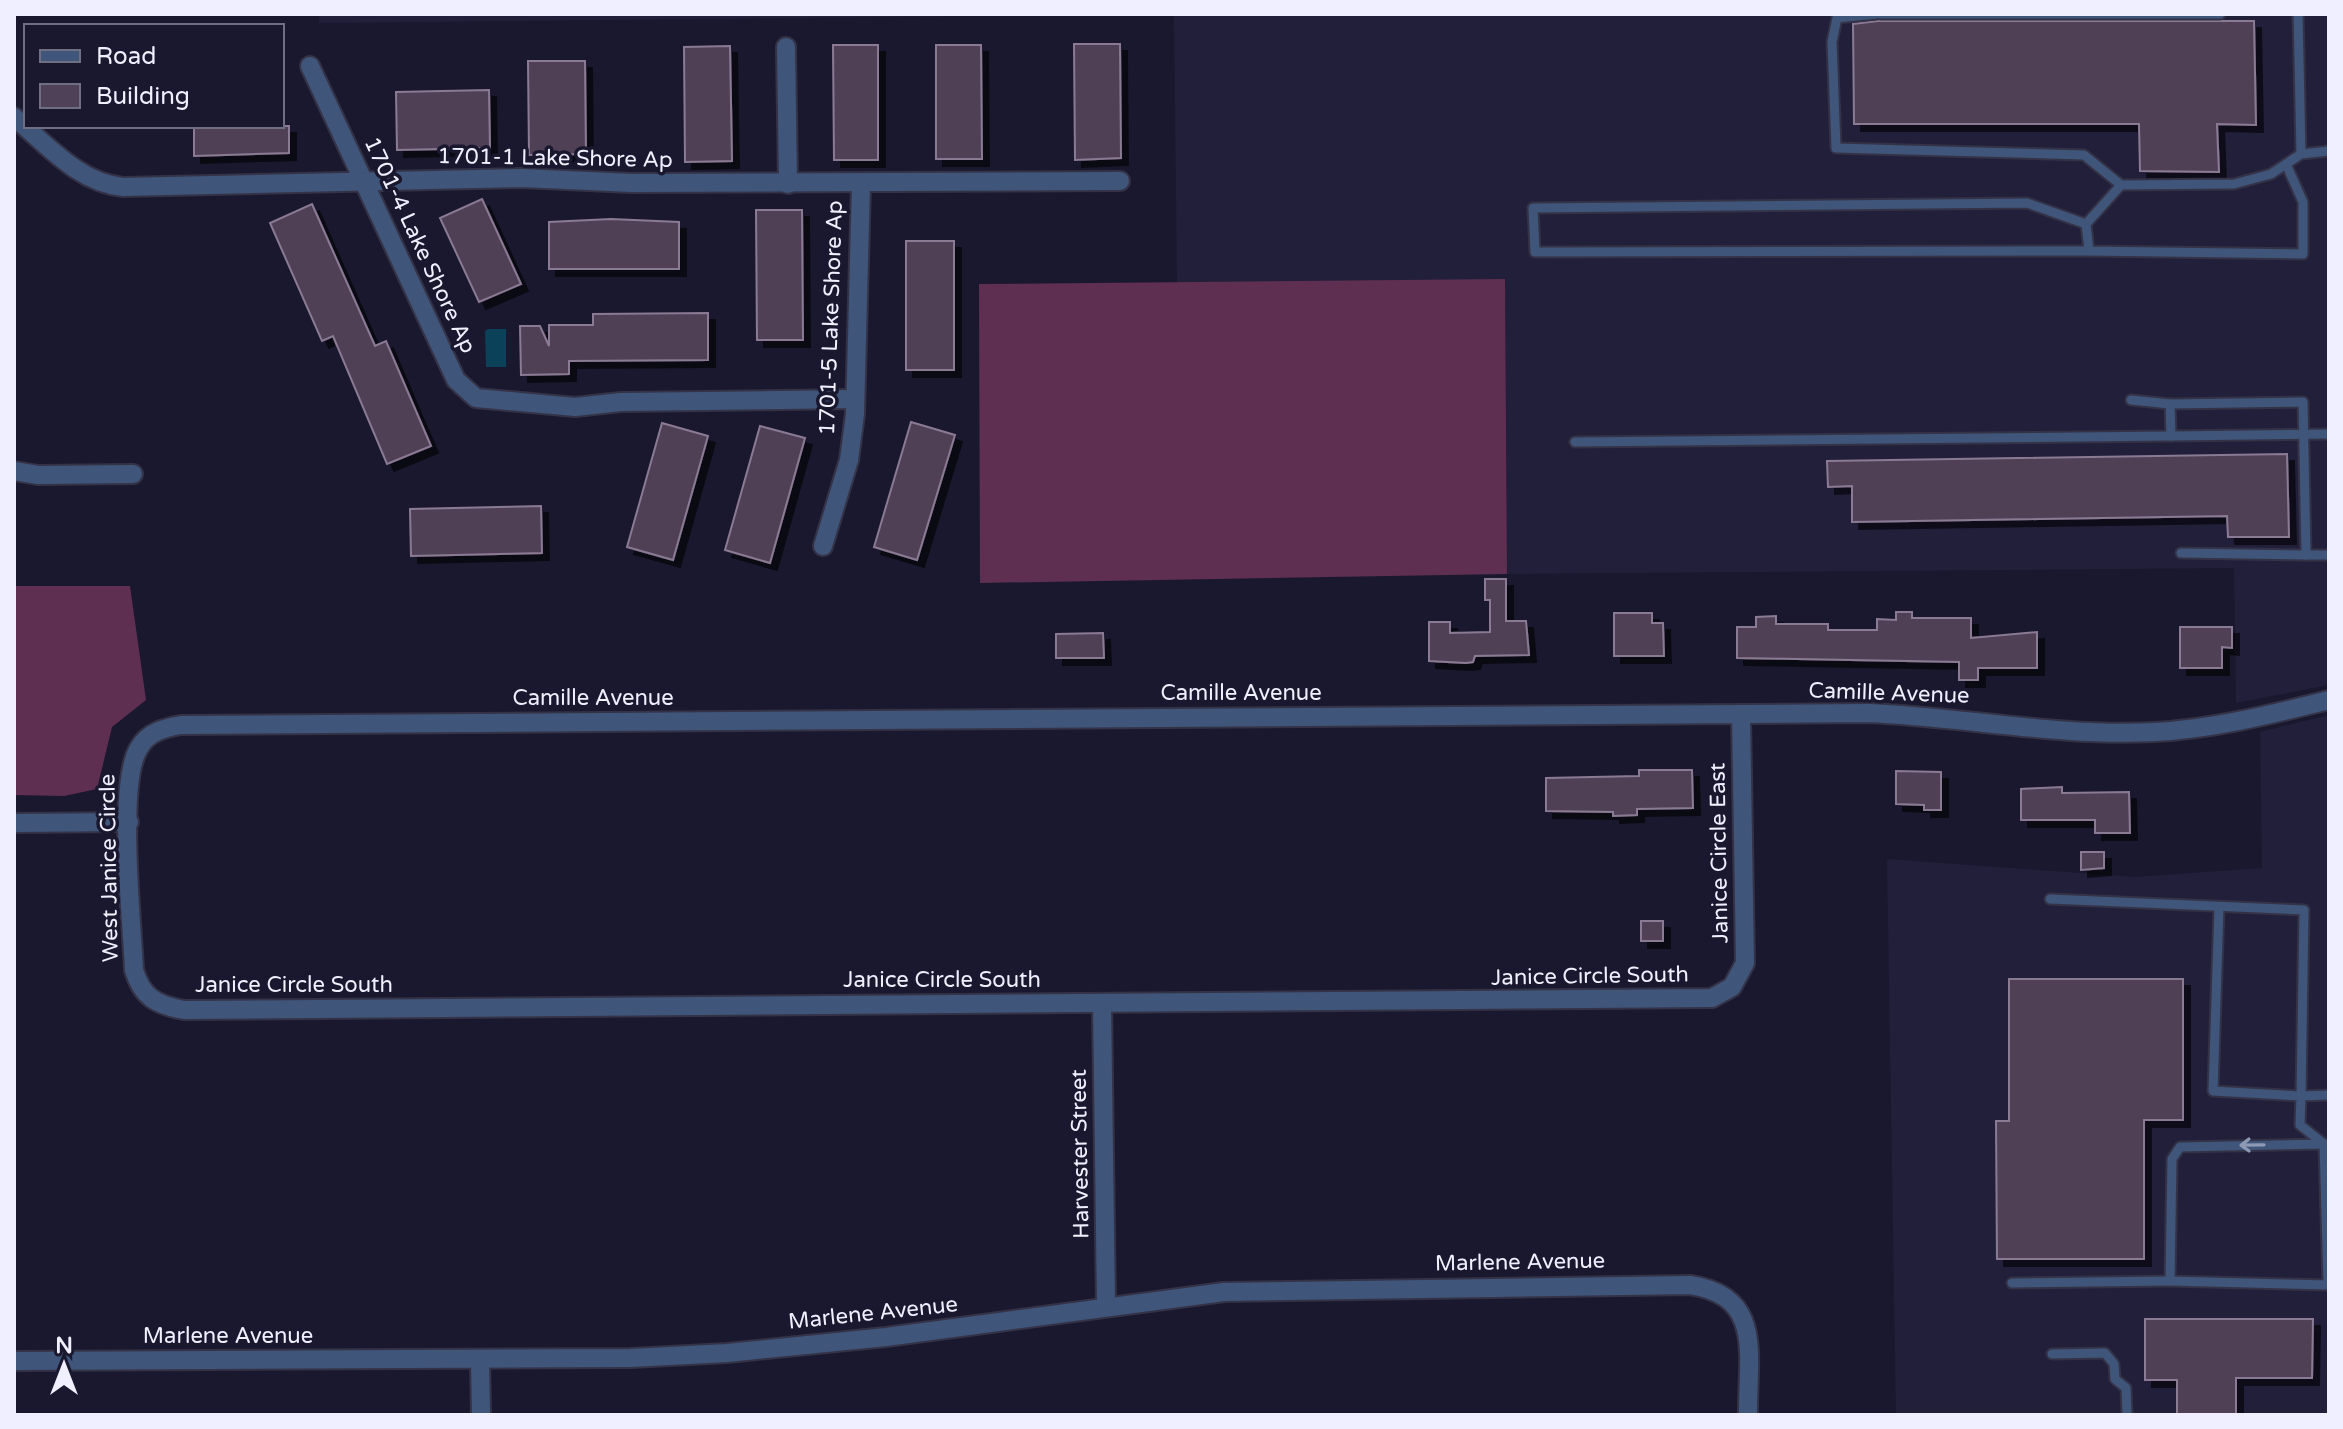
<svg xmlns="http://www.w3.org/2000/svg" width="2343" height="1429" font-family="'Varela Round',sans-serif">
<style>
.built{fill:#221f3b}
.forest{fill:#5f2f51}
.water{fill:#0b4159}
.building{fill:#4f4157;stroke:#8a7a93;stroke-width:2;filter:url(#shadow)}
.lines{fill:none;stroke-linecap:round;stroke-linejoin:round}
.service-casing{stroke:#343247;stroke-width:13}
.minor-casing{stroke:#343247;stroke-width:22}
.service{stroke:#3f5579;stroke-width:9}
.minor{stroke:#3f5579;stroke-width:18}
.oneway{stroke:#8e9ab5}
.labels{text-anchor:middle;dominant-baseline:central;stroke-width:7;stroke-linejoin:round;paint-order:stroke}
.street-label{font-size:22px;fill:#efefff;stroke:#1a182e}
</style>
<defs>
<filter id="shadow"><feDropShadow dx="7" dy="7" stdDeviation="0" flood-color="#0009"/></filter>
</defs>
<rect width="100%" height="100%" fill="#1a182e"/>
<g class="built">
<path d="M319,14H1172L319,23Z"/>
<path d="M1174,14H2329V685L2236,703L2234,568L1507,574L1505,280L1177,283Z"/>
<path d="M2329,715V1415H1896L1887,859L2135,877L2262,868L2260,732Z"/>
</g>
<g class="forest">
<path d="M1505,279L1507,574L980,583L979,284Z"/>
<path d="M14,586H130L146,700L112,727L97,789L64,796L14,795Z"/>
</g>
<path class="water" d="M488,329H506V367H486L485,331Z"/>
<g class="building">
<path d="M1878,21H2254L2256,125L2217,124L2219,172L2140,171L2139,124H1854L1853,24Z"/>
<path d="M1074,44H1120L1121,158L1075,160Z"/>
<path d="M833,45H878V160H834Z"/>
<path d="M936,45H981L982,159H936Z"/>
<path d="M730,46L732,161L685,162L684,47Z"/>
<path d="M528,61H585L586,154L529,155Z"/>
<path d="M489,90L490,148L397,150L396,92Z"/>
<path d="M194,126H289V153L194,156Z"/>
<path d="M482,199L521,284L479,302L440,218Z"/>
<path d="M312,204L375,346L386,341L431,446L387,464L333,336L322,341L270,223Z"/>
<path d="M756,210H802L803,340H757Z"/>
<path d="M611,219L679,222V269H549V222Z"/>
<rect x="906" y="241" width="48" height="129"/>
<path d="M708,313V360L569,361V374L521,375L520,326H540L549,346V325H593V314Z"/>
<path d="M911,422L955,435L917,560L874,547Z"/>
<path d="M662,423L708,436L673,560L627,547Z"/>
<path d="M760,426L805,438L770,563L725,550Z"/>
<path d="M2287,454L2289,537H2228L2227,516L1852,522V486L1828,487L1827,461Z"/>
<path d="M541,506L542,553L411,556L410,509Z"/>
<path d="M1485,579H1506V621H1526L1529,655L1475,656L1473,662L1466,663L1429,661V622H1450V633L1490,632V600H1485Z"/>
<path d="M1896,612H1912V618H1971V638L2037,632V668H1978V680H1959V662L1737,658V627H1756V617L1776,616V624H1828V630H1877V619L1896,620Z"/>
<path d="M1614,613H1652V623H1663L1664,656H1614Z"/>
<path d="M2180,627H2232V648L2222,647V668H2180Z"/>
<path d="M1103,633L1104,658H1056V634Z"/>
<path d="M1639,770H1692L1693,808L1637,809V815L1613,816V812L1546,811V778L1639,776Z"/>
<path d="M1896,771L1941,772V810H1924V805L1896,804Z"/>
<path d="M2062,787V793L2129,792L2130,833H2095V820H2021V789Z"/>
<path d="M2081,852H2104V868L2081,870Z"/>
<rect x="1641" y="921" width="22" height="20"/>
<path d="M2009,979H2183V1120H2144V1259H1997L1996,1121H2009Z"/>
<path d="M2145,1319H2313L2312,1378H2236V1415H2177V1380H2145Z"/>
</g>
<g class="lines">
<g class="service-casing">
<g id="service">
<path d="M1876,14L1837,18L1832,42L1836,148L2084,155L2121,185L2234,184L2271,174L2301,154L2329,151"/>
<path d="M1880,14H2220"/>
<path d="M2298,14L2301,154"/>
<path d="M2086,224L2089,251L2303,254V202L2286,164"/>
<path d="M2089,251L1535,252L1533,208L2027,203L2086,224L2121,185"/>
<path d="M2131,400L2170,404L2171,436L2329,434"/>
<path d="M2170,404L2303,402L2306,555H2329"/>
<path d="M1575,442L2171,436"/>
<path d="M2181,553L2306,555"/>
<path d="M2050,899L2304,910L2301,1096L2329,1095"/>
<path d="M2219,908L2213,1091L2301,1096L2300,1125L2324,1144L2328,1285L2170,1281L2172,1159L2180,1147L2324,1144H2329"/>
<path d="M2012,1283L2170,1281"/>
<path d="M2052,1354L2105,1353L2114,1364L2115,1379L2126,1388L2127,1415"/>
</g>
</g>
<g class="minor-casing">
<g id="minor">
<path d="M786,47L788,184"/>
<path d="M310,66L456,380L476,398L575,407L621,402L855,399"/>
<path d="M14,117C47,145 79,183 123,187L522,178L632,183L1120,181"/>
<path d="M14,471L38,475L133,474"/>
<path d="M823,546L849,460L855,414L861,183"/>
<path d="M1741,714L1745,963L1732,987L1712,998L184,1010C156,1005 142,997 134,970C132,924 117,782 139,748C148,732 164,728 181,725L1869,713C1964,717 2059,737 2155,732C2214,729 2272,714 2329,700"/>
<path d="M14,823L129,822"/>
<path d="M1102,1003L1106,1306"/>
<path d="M480,1360L481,1415"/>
<path d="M14,1361L631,1358L727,1353L886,1337L1224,1292L1690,1285C1765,1296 1747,1357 1748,1415"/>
</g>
</g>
<use href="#service" class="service"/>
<use href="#minor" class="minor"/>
</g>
<defs><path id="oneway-shaft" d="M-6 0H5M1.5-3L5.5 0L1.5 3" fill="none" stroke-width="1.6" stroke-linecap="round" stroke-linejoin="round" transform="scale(2)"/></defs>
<use class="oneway" href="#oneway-shaft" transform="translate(2252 1145) rotate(179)"/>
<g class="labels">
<g class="street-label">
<text transform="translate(555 158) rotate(1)">1701-1 Lake Shore Ap</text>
<text transform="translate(420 245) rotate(65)">1701-4 Lake Shore Ap</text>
<text transform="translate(831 318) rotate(-88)">1701-5 Lake Shore Ap</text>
<text x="1241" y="693">Camille Avenue</text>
<text transform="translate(1889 693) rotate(2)">Camille Avenue</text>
<text x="593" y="698">Camille Avenue</text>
<text transform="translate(1719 853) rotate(-91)">Janice Circle East</text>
<text transform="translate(109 868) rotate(-91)">West Janice Circle</text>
<text transform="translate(1590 976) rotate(-1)">Janice Circle South</text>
<text x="942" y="980">Janice Circle South</text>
<text x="294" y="985">Janice Circle South</text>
<text transform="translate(1080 1154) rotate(-91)">Harvester Street</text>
<text transform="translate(1520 1262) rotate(-1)">Marlene Avenue</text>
<text transform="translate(873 1313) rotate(-6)">Marlene Avenue</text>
<text x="228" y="1336">Marlene Avenue</text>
</g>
</g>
<rect width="2343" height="1429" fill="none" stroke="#efefff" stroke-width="32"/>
<rect x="24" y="24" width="260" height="104" fill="#1a182e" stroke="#6f6e82" stroke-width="2"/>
<rect x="40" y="50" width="40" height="12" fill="#3f5579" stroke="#6f6e82" stroke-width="2"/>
<text x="96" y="64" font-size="24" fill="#efefff">Road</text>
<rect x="40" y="84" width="40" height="24" fill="#4f4157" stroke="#6f6e82" stroke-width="2"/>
<text x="96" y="104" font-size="24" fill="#efefff">Building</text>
<g transform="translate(64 1365)" stroke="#1a182e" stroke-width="6" paint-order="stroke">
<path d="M0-6L14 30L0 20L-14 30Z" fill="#efefff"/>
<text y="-12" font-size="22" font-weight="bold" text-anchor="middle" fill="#efefff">N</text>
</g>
</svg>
